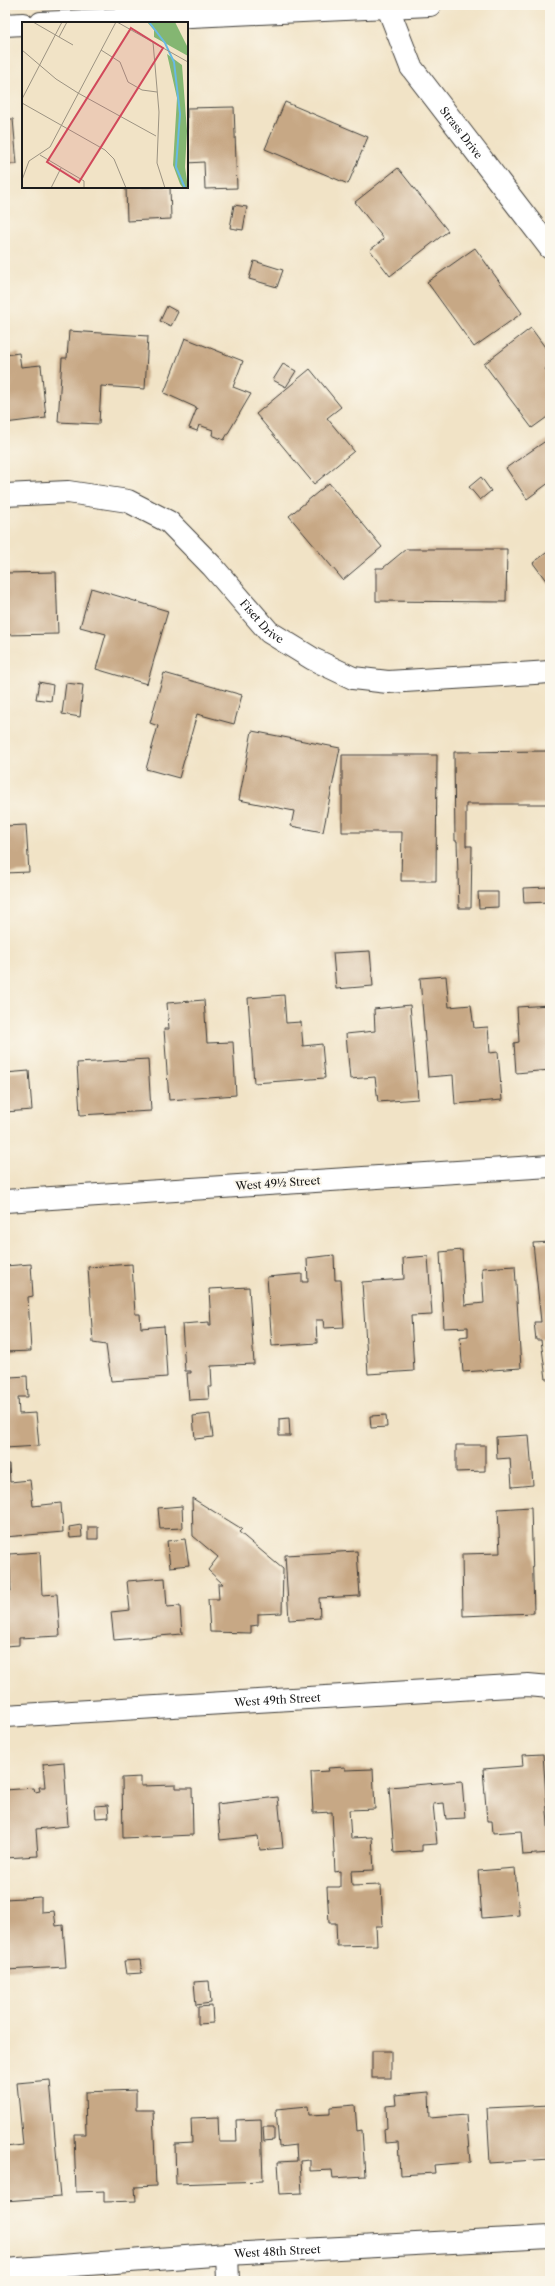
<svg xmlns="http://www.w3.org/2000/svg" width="555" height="2286" font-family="'Libre Caslon Text',serif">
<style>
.building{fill:#c7a885}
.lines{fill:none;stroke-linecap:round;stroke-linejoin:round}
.minor-casing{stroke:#3c3a36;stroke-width:24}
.tertiary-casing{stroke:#3c3a36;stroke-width:24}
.minor{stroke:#fff;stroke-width:22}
.tertiary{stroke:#fff;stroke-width:22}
.labels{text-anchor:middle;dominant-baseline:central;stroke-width:4;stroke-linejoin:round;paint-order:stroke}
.street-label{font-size:11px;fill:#1c1c1c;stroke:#fbf7ec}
.inset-river{fill:none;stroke:#68bae4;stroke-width:2}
.inset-road{fill:none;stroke:#9c9382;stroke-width:1}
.view{fill:#d1495b;fill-opacity:0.15;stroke:#d1495b;stroke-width:2}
.inset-edge{fill:none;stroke:#1c1c1c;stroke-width:2}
</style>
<rect width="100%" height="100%" fill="#fbf7ec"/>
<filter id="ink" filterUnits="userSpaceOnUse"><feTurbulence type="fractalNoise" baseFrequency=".025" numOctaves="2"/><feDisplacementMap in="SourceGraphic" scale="8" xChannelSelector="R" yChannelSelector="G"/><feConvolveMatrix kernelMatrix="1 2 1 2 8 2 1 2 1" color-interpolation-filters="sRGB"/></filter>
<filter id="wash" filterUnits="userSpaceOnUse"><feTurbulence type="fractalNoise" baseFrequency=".012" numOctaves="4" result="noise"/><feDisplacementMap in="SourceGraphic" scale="16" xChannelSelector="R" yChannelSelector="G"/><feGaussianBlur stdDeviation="0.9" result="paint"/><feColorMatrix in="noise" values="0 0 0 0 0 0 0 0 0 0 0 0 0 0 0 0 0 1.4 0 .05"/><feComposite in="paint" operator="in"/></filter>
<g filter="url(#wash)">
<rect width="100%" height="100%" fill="#f1e3c6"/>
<g id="blocks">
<g class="building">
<path d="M285,102L368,137L348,184L265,149Z"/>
<path d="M234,107L237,188L205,189L204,162L187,163V108Z"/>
<path d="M5,119H13L17,164H5Z"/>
<path d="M398,168L448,231L390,276L370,250L384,239L355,202Z"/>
<path d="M126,187H170L171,219L127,221Z"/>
<path d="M234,205L247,207L243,230L230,228Z"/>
<path d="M475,248L522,313L474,347L427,282Z"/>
<path d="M254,261L283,270L277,287L249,279Z"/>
<path d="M167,306L178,312L171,326L160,321Z"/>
<path d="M531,328L550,354V366L545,369L550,375V415L532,428L484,364Z"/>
<path d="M69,331L148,336L145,389L101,386L99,424L58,422L62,358H67Z"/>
<path d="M185,338L243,361L233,387L251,394L224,440L212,435L213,430L199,425L197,431L189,428L197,408L164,393Z"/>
<path d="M19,353L21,367L41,365L46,418L5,423V355Z"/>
<path d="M283,364L296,371L286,387L273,380Z"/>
<path d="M310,369L341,407L327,418L354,451L314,484L256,414Z"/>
<path d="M550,438V482L527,499L506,468Z"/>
<path d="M481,477L491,491L480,500L469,487Z"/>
<path d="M329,483L382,547L343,580L289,516Z"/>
<path d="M406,549H507L506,602L376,601V568H383Z"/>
<path d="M550,550V586L533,563Z"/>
<path d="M56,572L58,634L5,635V573Z"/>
<path d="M91,588L168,611L147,684L96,669L106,634L80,627Z"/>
<path d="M164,673L242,695L234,724L197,714L179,778L146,769L158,726L150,723Z"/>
<path d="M39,682L53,685L51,701L36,699Z"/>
<path d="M66,683L83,685L80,717L62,714Z"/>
<path d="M252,731L340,748L323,832L291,826L294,811L239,800Z"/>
<path d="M550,751V804H466V846H472L471,908H459L457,841H455L454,752Z"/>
<path d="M342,755H437L436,881H401L402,832H342Z"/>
<path d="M26,825L29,872L5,873V826Z"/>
<path d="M548,887L549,902L524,903L523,888Z"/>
<path d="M478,892H498V907L479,908Z"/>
<path d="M370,951L373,986L336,989L333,953Z"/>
<path d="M446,976L449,1007L471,1005L474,1028L488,1027L490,1053L498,1052L502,1100L455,1104L453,1075L428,1077L420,978Z"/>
<path d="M284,995L286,1023L301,1022L303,1046L322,1044L325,1078L254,1083L248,998Z"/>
<path d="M204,1000L207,1043L233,1042L236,1095L169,1100L164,1029H169L167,1003Z"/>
<path d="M410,1005L418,1099L378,1102L375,1077L350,1079L346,1034L375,1031L374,1009Z"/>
<path d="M550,1005V1070L516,1073L514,1043L519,1042L517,1007Z"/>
<path d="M148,1059L151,1111L80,1115L77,1063Z"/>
<path d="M29,1071L32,1110L5,1112V1073Z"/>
<path d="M550,1242V1379H546L541,1340H536L534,1322H541L533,1243Z"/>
<path d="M462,1250L465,1305L484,1303L482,1268L515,1266L521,1368L463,1372L460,1337L468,1336V1327L444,1328L440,1252Z"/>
<path d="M334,1255L335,1280H341L344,1327L324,1328L323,1320H316L317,1343L272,1346L267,1277L302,1274V1282H308L307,1258Z"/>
<path d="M428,1256L432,1315L411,1316L414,1371L368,1374L362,1282L404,1279L403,1258Z"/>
<path d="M31,1264L33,1296L28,1297L31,1351L5,1352V1266Z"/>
<path d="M132,1264L135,1314H140L141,1328L164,1326L167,1377L111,1381L106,1345L93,1343L88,1267Z"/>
<path d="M249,1287L254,1364L211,1366L212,1387H208L209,1399L189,1400L187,1373H191V1371H185L182,1324L209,1322V1325H211L209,1289Z"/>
<path d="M5,1374H9L10,1377L27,1376L28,1397H18L19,1414L36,1413L39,1446L5,1448Z"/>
<path d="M210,1414L213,1437L195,1439L193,1416Z"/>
<path d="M386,1415L387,1427L371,1428L370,1416Z"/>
<path d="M289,1418L290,1436H279V1419Z"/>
<path d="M529,1435L533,1485L512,1487L510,1458L497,1459L496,1437Z"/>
<path d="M456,1445H485V1471L456,1472Z"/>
<path d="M5,1464H9L10,1482L30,1480L33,1506L61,1503L63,1532L5,1537Z"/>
<path d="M192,1498L242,1529L239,1532L283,1569L282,1613L258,1614V1625L251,1626V1633L210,1632L208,1599H219L218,1584H223L208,1570L218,1557L193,1536Z"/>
<path d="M182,1506L183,1528L160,1529L158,1508Z"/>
<path d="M531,1507L534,1613L463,1616L462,1554L500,1553L498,1509Z"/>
<path d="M81,1525L82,1537L70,1538L69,1527Z"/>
<rect x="88" y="1527" width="10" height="12"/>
<path d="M185,1539L189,1565L170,1567L167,1541Z"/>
<path d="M357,1551L360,1596L319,1598L320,1618L289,1620L285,1555Z"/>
<path d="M40,1552L42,1595L57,1594L60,1636L19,1638V1645L5,1646V1591H11L9,1554Z"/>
<path d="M165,1578L167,1607L180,1606L182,1634L114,1640L111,1612L130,1610L127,1581Z"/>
<path d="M543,1754L550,1853L523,1855L521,1831L493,1833L492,1821H487L483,1769L523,1766L522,1755Z"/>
<path d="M64,1762L68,1826L36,1829L38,1856L5,1858V1790L34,1788L35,1792L40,1791L39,1787H45L43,1764Z"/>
<path d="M345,1767V1770L373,1769L375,1809L349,1810L351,1838L372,1837L374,1870L351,1871L352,1886L381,1885L383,1926H376L377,1945L337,1946L336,1923H329L327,1887H340V1871L335,1872L332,1812L313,1813L311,1772L329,1771L328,1768Z"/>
<path d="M141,1777V1786L176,1785V1788H192L193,1835L123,1838L122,1778Z"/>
<path d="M462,1781L465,1818L446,1819L444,1803L433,1804L437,1844L422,1845V1851L394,1853L389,1787Z"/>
<path d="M278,1797L283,1848L260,1850L258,1836L220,1840L217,1804Z"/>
<path d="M108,1805L109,1817L96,1818L95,1806Z"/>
<path d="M515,1868L519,1915L482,1918L478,1871Z"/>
<path d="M41,1897V1912L54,1911L56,1926L63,1925L66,1967L5,1970V1899Z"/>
<path d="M140,1960L142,1973L126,1974L124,1961Z"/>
<path d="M209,1981L211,2003L196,2005L194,1982Z"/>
<path d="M212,2006L213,2023L198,2024V2007Z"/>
<rect x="372" y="2051" width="19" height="27"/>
<path d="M50,2080L60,2197L5,2201V2147L23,2145L17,2083Z"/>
<path d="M136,2090V2110H153L156,2186L135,2187L136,2201L104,2202V2191L76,2192L74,2134H86L85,2092Z"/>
<path d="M429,2092L430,2118L466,2115L470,2162L434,2165L435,2173L400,2175L398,2142L385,2143L384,2129L387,2128L386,2106L396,2105L395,2095Z"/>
<path d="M355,2105L357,2131L362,2130L365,2176L333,2178L332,2170L310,2171V2160L300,2161L302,2193L280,2194L278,2162L297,2161L296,2145L279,2147L276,2109L308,2106L309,2115L330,2114V2107Z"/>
<path d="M550,2105V2159L490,2163L487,2108Z"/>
<path d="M218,2117L219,2142H237L236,2120L261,2119L263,2181L176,2184L175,2144L192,2143L191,2118Z"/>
<path d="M263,2127H274V2140L264,2141Z"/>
</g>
</g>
</g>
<g filter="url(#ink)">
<use href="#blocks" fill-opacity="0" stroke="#3c3a36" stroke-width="1"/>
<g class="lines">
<g class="minor-casing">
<g id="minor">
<path id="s1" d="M388,8L411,67L550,248"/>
<path id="s2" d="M5,495L68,492L128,501L169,522L212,566L269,632L313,659L353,678L388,682L550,672"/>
<path d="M5,1201L550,1166"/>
<path id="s3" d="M5,1716L528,1685L550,1687"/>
<path d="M227,2254L228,2281"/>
<path id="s4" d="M5,2270L227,2254L550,2237"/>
</g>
</g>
<g class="tertiary-casing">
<g id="tertiary">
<path d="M41,23L430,5"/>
<path d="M5,25L23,24"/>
</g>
</g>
<use href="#minor" class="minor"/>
<use href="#tertiary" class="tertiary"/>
</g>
</g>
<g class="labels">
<g class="street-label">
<text stroke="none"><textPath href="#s1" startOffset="146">Strass Drive</textPath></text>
<text stroke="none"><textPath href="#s2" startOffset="306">Fiset Drive</textPath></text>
<text transform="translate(278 1183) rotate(-4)">West 49½ Street</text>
<text stroke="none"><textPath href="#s3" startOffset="273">West 49th Street</textPath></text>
<text stroke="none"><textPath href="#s4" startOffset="273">West 48th Street</textPath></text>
</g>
</g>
<g transform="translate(22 22)">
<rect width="166" height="166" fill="#f1e3c6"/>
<path d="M125,0H153L166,26V34L132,15V8ZM145,32L160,43L165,109L163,145L166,166H161L158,162L151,143L155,76Z" fill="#84b672"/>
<path class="inset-river" d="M127,0L143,21L152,40L158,92L154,145L163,166"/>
<path class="inset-road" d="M11,0L51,23M95,0L166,40M37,15L45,0M131,20L137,90L135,141L143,166M0,28L34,57L56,71L134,114M79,28L98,40L106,60L120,68L135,70M0,77L40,0M0,81L83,128L92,137L104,166M18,133L62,159V166M0,158L7,139L28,125L94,0M29,166L39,146"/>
<path class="view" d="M109,6L141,26L57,160L25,140Z"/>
<rect width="166" height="166" class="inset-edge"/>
</g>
<rect width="555" height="2286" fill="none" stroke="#fbf7ec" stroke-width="20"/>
</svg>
